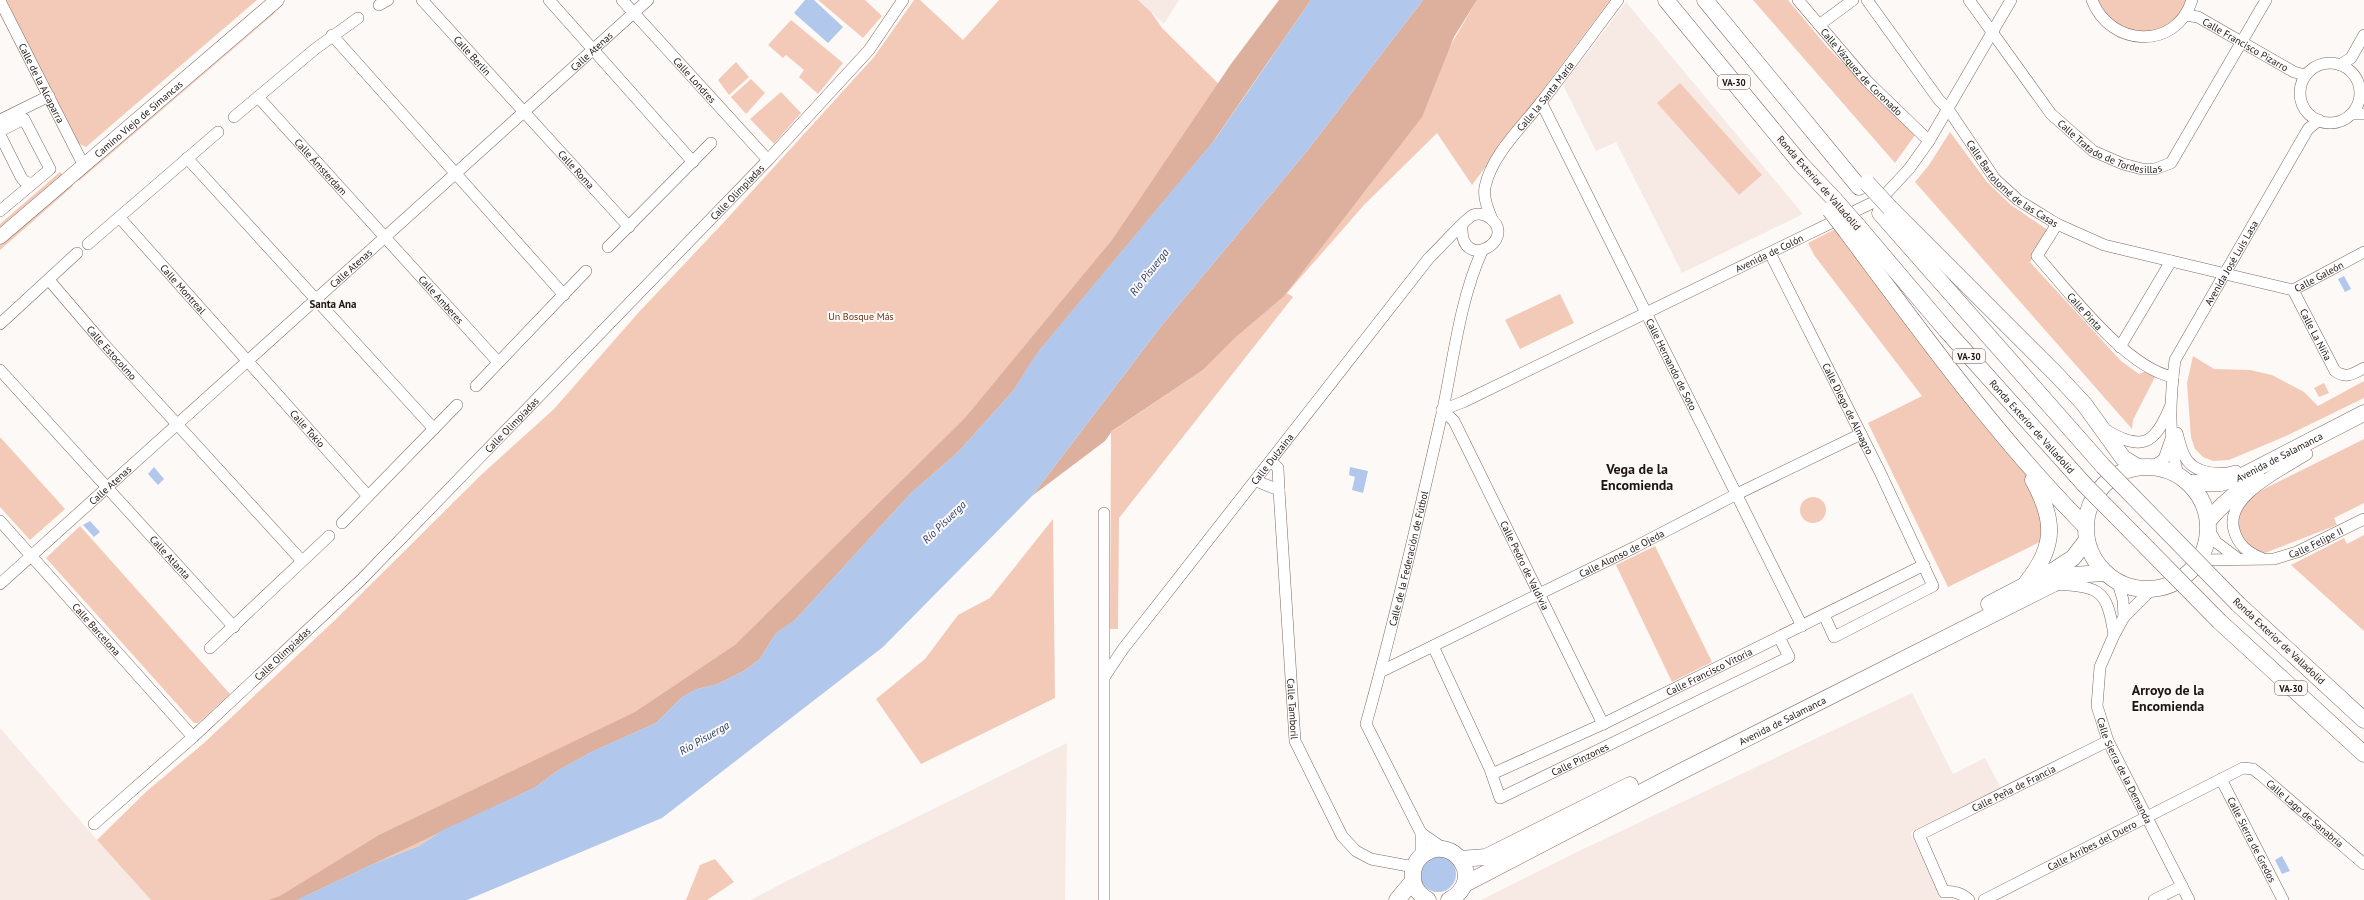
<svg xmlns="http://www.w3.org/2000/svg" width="2364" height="900" font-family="'PT Sans',sans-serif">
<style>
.built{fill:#f7eae5}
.green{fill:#f3cab8}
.forest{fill:#dcb09d}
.water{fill:#b2c7ec}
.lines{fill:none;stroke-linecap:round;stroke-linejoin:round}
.minor-casing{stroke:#7d6a61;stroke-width:12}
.major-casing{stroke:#7d6a61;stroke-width:15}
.highway-casing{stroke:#7d6a61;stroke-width:17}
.minor{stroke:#fff;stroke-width:11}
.major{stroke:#fff;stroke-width:14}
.highway{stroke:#fff;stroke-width:16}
.highway-bridge-casing{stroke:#7d6a61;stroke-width:17;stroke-linecap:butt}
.highway-bridge{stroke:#fff;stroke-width:16}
.labels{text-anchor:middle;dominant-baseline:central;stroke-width:4;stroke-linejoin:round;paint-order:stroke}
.shield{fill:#fdf9f6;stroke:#605956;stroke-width:1}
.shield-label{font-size:9px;font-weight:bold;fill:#1c1411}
.street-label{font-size:10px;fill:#1c1411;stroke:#fdf9f6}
.park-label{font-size:10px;fill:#6c351a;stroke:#fdf9f6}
.water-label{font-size:11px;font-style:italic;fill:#223b6a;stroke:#fdf9f6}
.neighbourhood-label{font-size:11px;font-weight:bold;fill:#1c1411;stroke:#fdf9f6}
.district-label{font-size:14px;font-weight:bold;fill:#1c1411;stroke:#fdf9f6}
</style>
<rect width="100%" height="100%" fill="#fdf9f6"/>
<g class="built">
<path d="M1138,0H1179L1164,24Z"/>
<path d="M1626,2L1803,214L1682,273L1616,142L1596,151L1563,85Z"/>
<path d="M1912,693L1953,774L1985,758L2001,788L1910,833L1939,892L1940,900H1481L1577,852Z"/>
<path d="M0,728L97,840L151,900H0Z"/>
<path d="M1067,743L1065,900H751L783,883Z"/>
</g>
<g class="green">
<path d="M6,0H257L86,147L77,143Z"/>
<path d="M818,0H865L882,16L863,38Z"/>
<path d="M914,0H920L963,40L999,0H1138L1151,12L1162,28L1239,104L1216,138L1013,391L958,452L911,493L795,620L718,684L697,689L682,697L656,723L591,752L557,771L534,788L443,830L419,846L373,864L297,900H151L97,840L147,791L204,743L333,622L481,475L554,409L639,312L725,221L874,57Z"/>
<path d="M1477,0H1610L1472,185L1437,133L1364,205L1287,293L1293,297L1119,518L1118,629H1110L1111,432L1203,370L1237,336L1329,235L1368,187Z"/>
<path d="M1753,0H1788L1828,48L1915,135L1895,163Z"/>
<path d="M2097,0H2188L2185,8L2167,28L2141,35L2107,19Z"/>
<path d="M276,12L79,181L76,178L268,13Z"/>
<path d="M791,20L843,63L818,94L799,77L804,70L786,55L783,58L768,45Z"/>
<path d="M736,62L749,77L729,95L718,80Z"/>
<path d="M751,79L765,93L746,114L731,97Z"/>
<path d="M1680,83L1762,175L1739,195L1657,103Z"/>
<path d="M781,92L801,113L774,144L750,119Z"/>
<path d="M1950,132L1987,182L2011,205L2049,231L2030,262L2121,361L2139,374L2146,371L2155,377L2133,420L2132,429L1915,182L1929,165Z"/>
<path d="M60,172L64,176L0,230V224Z"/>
<path d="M71,183L73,186L0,250V245Z"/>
<path d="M1837,228L2017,459L2039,495L2046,539L1948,587L1868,423L1922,396L1814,255L1808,243Z"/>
<path d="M1560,294L1574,323L1520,349L1505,320Z"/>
<path d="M2193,356L2214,369L2250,370L2272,375L2304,392L2318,406L2364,381V398L2286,436L2229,460L2213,461L2203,457L2195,449L2191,437L2187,383Z"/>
<path d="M2324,383L2329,393L2319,397L2314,388Z"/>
<path d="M0,437L65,509L30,540L0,507Z"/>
<path d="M2364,439V503L2334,518L2337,525L2260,555L2244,545L2237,528L2240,507L2250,496Z"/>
<circle cx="1813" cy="510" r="13"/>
<path d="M1053,519L1055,698L921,764L876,699L925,659L958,615L990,598Z"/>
<path d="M80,526L230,694L198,723H194L46,558Z"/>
<path d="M2364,535V631L2291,565L2344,538L2347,544Z"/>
<path d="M1655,546L1712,662L1672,682L1616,565Z"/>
<path d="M715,859L734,882L707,900H686L700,865Z"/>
</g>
<g class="forest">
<path d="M1279,0H1311L1212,143L1037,353L1013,391L958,452L911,493L795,620L776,633L760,659L744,671L718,684L697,689L682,697L656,723L591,752L557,771L534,788L297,900H268L280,896L379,835L635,712L735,645L965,418L1112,240L1231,64Z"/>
<path d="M1423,0H1477L1454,37L1422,117L1284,296L1237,336L1203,370L1112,431L1105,441L1032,496L1162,325L1307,151Z"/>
</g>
<g class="water">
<path d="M805,0H814L843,27L828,43L794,13Z"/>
<path d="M1311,0H1423L1307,151L1162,325L1032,496L883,647L662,818L467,900H297L373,864L419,846L443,830L534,788L557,771L591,752L656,723L682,697L697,689L718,684L744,671L760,659L776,633L795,620L911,493L958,452L1013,391L1037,353L1216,138Z"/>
<path d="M2344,276L2351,289L2345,292L2338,279Z"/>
<path d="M154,467L164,479L158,485L148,474Z"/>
<path d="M1350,467L1368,471L1363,493L1352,490L1355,477L1349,475Z"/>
<path d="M90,521L100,532L94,537L83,525Z"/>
<circle cx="1438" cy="874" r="18"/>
<path d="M2282,856L2290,871L2282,874L2275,860Z"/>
</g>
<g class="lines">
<g class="minor-casing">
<g id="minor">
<path id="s1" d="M422,0L629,227"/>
<path d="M549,0L693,162"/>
<path id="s2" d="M622,0L768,160"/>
<path id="s3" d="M1798,0L1867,81L1929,141"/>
<path id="s4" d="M1867,0L1939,100L1948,109L1995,179L2018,200L2057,224L2104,245L2293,290L2364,252"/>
<path id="s5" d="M1969,0L2051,114L2093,151L2123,164L2142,169H2155L2171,163L2266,0"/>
<path d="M2092,0C2110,47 2176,51 2192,0"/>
<path id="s6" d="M0,1L83,164"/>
<path d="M379,5L388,0"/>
<path id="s7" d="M2185,15L2198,17L2294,72L2305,75"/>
<path d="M1819,25L1853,0"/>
<path d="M332,35L564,295"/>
<circle cx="2330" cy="93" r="30"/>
<path d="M2340,65L2351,58L2364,35"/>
<path id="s8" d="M258,97L498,362"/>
<path id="s9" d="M1541,102L1802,626"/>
<path d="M2351,114H2364"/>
<path d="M234,117L315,49L358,18"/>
<path d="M0,120L49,96"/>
<path d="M0,131L24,119L50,169L0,211"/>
<path d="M0,135L21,177L24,181L32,184"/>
<path d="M187,158L434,429"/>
<path id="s10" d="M120,218L368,496"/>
<path id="s11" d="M1492,219C1488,209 1483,198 1485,187C1492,154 1523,126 1542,101C1568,68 1593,33 1618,0"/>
<path id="s12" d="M2057,224L2037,256C2069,292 2126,368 2173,377"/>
<path d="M88,244L218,132"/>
<path d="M608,247L711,143"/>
<path id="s13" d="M1770,253L1880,472L1933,586L1834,637L1824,615"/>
<path id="s14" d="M49,280L102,342L302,561"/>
<path id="s15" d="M2293,290L2335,371C2346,379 2353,374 2364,368"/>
<path d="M0,324L77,253"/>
<path d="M2120,347L2171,261"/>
<path id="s16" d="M0,370L234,627"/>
<path d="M476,386L586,271"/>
<path id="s17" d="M1442,410L1463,402L1882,198L1909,169L1929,141L2011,0"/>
<path id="s18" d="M1442,410L1454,421L1603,724"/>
<path d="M2106,430C2142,452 2155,444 2170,407"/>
<path d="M2177,433C2179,440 2181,450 2185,457C2194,474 2220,476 2236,471"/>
<path d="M1271,461L1278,468L1279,490"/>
<path d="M2152,467L2164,459L2171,439"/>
<path id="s19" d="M2178,475C2168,439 2170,397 2175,360L2308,129L2319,120"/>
<path id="s20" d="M1256,481L1279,490L1295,741L1342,836L1356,851L1371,859L1414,867"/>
<path id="s21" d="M0,521L193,737"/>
<path d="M342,523L457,405"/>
<path d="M2209,530L2216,542L2237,558"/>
<path d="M2261,558C2247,552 2238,545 2234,530C2224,496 2283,470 2307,454"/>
<path id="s22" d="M2201,560L2274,559L2297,552L2364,519"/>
<path d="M2118,583L2123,600L2124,617"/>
<path id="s23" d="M0,584L648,0"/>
<path d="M2056,584C2101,587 2107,590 2114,635"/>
<path id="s24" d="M2151,590L2124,617L2114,635L2100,667L2097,706L2108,741L2189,900"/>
<path id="s25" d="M1433,646L1490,769L1500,798L1789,657L1779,637"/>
<path d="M210,648L329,536"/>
<path id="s26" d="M1380,672L1635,547L1735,495L1861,434"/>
<path id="s27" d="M1105,676L1123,649L1429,258C1437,251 1467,217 1473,215C1479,213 1485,214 1490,218C1519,240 1460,274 1462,226"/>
<path id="s28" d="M1492,774L1603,724L1924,565"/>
<path id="s29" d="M2221,779L2283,900"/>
<path id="s30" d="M94,824L193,737L361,580L768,160L869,50L903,0"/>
<path d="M1421,833L1444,849"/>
<path id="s31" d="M1421,856V833L1366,724C1395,620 1419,514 1443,409C1454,356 1460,300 1482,251"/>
<path d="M1104,900V513"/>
<path id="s32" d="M1969,900C1963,894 1953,890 1944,892L1919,835L2108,741"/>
<path id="s33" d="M1984,900L2243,768L2253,769L2262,776L2364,864"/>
<path d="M2154,900L2182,886"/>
</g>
</g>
<g class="major-casing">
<g id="major">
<path id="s34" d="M0,237L277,0"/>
</g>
</g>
<g class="highway-casing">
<g id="highway">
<path d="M1666,0L1801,164L1835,200"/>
<path d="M1705,0L1859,187"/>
<path d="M1890,208L2057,375L2084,404L2123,458L2138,467"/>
<path d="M1880,213L2103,466"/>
<path id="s35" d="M1857,225L1946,330L2084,484"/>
<path d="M1846,231C1922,333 1996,436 2085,526"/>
<circle cx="2147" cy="528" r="61"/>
<path id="s36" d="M2189,483H2221L2240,477L2364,413"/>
<path d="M2209,520C2224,502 2238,490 2258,479"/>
<path d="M2027,582C2056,546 2055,520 2033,480"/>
<path d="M1989,604L2056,569L2073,558L2086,541"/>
<path d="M2238,604L2364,720"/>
<path d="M2219,621L2364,754"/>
<path d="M1460,859L1486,857L1630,785"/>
<path id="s37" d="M1465,884L1682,771L2053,584L2073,575L2104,573"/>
<path d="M1397,900L1413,881"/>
<path d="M1428,900C1417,893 1412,886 1413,872C1414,865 1418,858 1424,854C1453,833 1487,880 1449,900"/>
</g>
</g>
<use href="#minor" class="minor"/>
<use href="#major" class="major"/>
<use href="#highway" class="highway"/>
<g class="highway-bridge-casing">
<g id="highway-bridge">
<path d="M1867,183L1890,208"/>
<path d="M1835,200L1857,225"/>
<path d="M1830,210L1846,231"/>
<path d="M2103,466L2238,604"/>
<path d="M2084,484L2219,621"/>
</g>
</g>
<use href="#highway-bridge" class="highway-bridge"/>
</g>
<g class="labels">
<g class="shield">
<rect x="1718" y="75" width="32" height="14" rx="3"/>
<rect x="1953" y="349" width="32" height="14" rx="3"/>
<rect x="2275" y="681" width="32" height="14" rx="3"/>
</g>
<g class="shield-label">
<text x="1734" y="82">VA-30</text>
<text x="1969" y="356">VA-30</text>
<text x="2291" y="688">VA-30</text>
</g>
<g class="street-label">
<text stroke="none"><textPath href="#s7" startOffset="68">Calle Francisco Pizarro</textPath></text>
<text stroke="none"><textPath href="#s23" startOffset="796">Calle Atenas</textPath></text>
<text stroke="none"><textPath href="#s1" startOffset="75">Calle Berlín</textPath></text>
<text stroke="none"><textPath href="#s3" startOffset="96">Calle Vázquez de Coronado</textPath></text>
<text stroke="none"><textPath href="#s2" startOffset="108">Calle Londres</textPath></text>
<text stroke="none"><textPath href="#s6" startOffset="92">Calle de la Alcaparra</textPath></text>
<text stroke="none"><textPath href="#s11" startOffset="143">Calle la Santa María</textPath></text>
<text stroke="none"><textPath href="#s34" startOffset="182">Camino Viejo de Simancas</textPath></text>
<text stroke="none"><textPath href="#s5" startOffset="210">Calle Tratado de Tordesillas</textPath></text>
<text stroke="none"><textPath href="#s8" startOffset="94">Calle Ámsterdam</textPath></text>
<text stroke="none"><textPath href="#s1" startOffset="229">Calle Roma</textPath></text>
<text stroke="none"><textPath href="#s4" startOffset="236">Calle Bartolomé de las Casas</textPath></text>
<text transform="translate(1819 183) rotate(49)">Ronda Exterior de Valladolid</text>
<text stroke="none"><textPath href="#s30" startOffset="902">Calle Olimpiadas</textPath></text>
<text stroke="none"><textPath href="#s17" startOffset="363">Avenida de Colón</textPath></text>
<text stroke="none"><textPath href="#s19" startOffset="228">Avenida José Luis Lasa</textPath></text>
<text stroke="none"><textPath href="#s23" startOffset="472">Calle Atenas</textPath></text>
<text stroke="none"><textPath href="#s4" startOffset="572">Calle Galeón</textPath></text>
<text stroke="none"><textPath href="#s10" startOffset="95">Calle Montreal</textPath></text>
<text stroke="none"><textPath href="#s8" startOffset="273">Calle Amberes</textPath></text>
<text stroke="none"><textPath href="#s12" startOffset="111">Calle Pinta</textPath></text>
<text stroke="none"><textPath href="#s15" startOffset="50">Calle La Niña</textPath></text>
<text stroke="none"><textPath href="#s14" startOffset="96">Calle Estocolmo</textPath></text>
<text stroke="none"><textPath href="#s9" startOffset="293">Calle Hernando de Soto</textPath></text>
<text stroke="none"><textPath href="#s13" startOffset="174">Calle Diego de Almagro</textPath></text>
<text stroke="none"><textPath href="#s30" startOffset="578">Calle Olimpiadas</textPath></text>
<text stroke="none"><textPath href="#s35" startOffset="267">Ronda Exterior de Valladolid</textPath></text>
<text stroke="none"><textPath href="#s10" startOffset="282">Calle Tokio</textPath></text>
<text stroke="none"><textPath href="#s36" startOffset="96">Avenida de Salamanca</textPath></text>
<text stroke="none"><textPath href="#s27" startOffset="274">Calle Dulzaina</textPath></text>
<text stroke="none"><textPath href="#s23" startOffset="148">Calle Atenas</textPath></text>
<text stroke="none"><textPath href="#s22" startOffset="118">Calle Felipe II</textPath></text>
<text stroke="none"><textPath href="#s26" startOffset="269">Calle Alonso de Ojeda</textPath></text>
<text stroke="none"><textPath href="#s16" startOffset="253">Calle Atlanta</textPath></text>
<text stroke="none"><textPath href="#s31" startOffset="316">Calle de la Federación de Fútbol</textPath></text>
<text stroke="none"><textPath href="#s18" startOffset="177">Calle Pedro de Valdivia</textPath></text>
<text stroke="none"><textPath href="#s21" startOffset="145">Calle Barcelona</textPath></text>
<text transform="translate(2279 641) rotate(43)">Ronda Exterior de Valladolid</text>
<text stroke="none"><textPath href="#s30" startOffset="254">Calle Olimpiadas</textPath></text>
<text stroke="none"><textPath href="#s28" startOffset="240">Calle Francisco Vitoria</textPath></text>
<text stroke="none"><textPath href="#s20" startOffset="244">Calle Tamboril</textPath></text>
<text stroke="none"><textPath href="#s37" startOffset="357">Avenida de Salamanca</textPath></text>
<text stroke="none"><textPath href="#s25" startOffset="255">Calle Pinzones</textPath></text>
<text stroke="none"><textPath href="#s24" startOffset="203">Calle Sierra de la Demanda</textPath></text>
<text stroke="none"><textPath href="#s32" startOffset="195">Calle Peña de Francia</textPath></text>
<text stroke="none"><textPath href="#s33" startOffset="369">Calle Lago de Sanabria</textPath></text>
<text stroke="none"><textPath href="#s29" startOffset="68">Calle Sierra de Gredos</textPath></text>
<text stroke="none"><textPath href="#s33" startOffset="121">Calle Arribes del Duero</textPath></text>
</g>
<g class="park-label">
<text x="861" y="316">Un Bosque Más</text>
</g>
<g class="water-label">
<text transform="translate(1149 272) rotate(-52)">Río Pisuerga</text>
<text transform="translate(944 522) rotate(-44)">Río Pisuerga</text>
<text transform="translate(704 738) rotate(-30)">Río Pisuerga</text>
</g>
<g class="neighbourhood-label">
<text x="333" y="304">Santa Ana</text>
</g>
<g class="district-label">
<text x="1637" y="469">Vega de la<tspan x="1637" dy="16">Encomienda</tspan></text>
<text x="2168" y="690">Arroyo de la<tspan x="2168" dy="16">Encomienda</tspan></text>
</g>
</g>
</svg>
